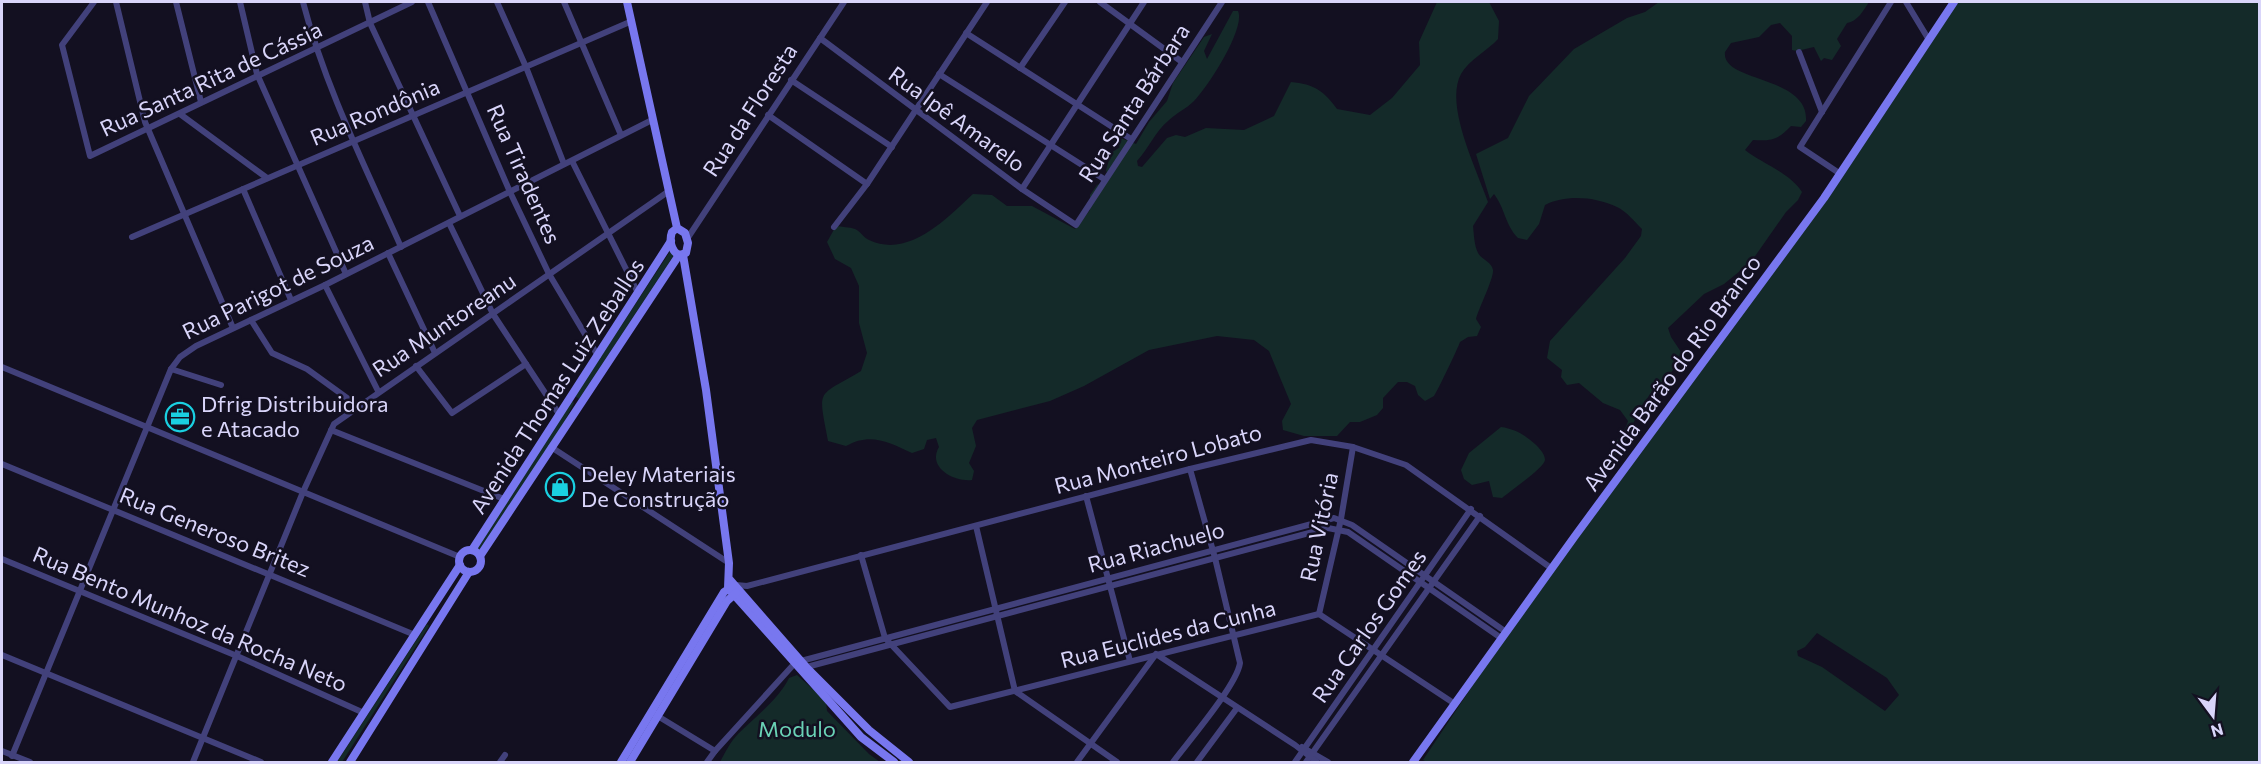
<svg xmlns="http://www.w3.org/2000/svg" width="2261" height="764" font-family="Commissioner,sans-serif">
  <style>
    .green { fill: #142a29; fill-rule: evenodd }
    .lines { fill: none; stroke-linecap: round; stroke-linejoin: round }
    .street { stroke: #42417b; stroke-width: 6 }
    .secondary { stroke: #7877ef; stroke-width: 8 }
    .labels { text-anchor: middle; stroke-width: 5; stroke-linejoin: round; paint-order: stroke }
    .street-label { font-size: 22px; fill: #d9d5fa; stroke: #131021 }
    .poi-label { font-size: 22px; fill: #d9d5fa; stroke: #131021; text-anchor: start }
    .park-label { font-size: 22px; fill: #6ad2b6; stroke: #131021 }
  </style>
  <rect width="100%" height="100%" fill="#131021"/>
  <g class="green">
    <path d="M1437 2H1489L1499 21 1498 39C1488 50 1468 61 1461 74 1444 105 1477 170 1488 202L1473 226C1474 234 1474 245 1478 253 1482 260 1492 262 1493 270 1494 278 1479 308 1476 319L1481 327 1477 336 1468 337 1460 342C1458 348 1437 392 1434 396 1431 398 1428 399 1425 401L1418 395 1415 386 1407 382H1398L1383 398V408L1377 415 1360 422H1350L1337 436H1304L1283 430 1282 421 1291 404 1269 351 1254 340 1217 336 1149 350 1084 386 1050 401 977 420 972 428 976 446 969 463 974 471 972 480C953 482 927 467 939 447L936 438 927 440 924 449 912 453C889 442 870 432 846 446L828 441C818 387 816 398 861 371L867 353 859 323V286L851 268 835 259 827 242 836 226C842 227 849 227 855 229 860 231 864 238 869 240 909 259 947 218 973 194L992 195 1007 206H1032L1075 229 1090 210V195L1097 185 1109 179 1106 170 1111 153 1120 147 1113 141 1118 137 1136 144 1149 122 1167 101 1173 83 1204 37 1212 34 1204 51 1207 59 1233 11H1238C1246 28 1208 87 1194 101 1186 109 1176 113 1168 121 1155 132 1149 148 1137 161L1138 166 1142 167 1167 138 1176 135 1185 137 1206 128 1244 130 1274 116 1291 82C1314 84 1324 91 1337 109L1370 115 1392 98 1420 65 1419 42Z"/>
    <path d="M1659 2H1869C1863 11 1858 21 1847 23L1837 39 1841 46 1832 60 1824 58 1821 61 1814 47 1797 51 1792 50V36L1780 23 1771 25 1759 37 1731 43 1725 52C1721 83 1809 75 1806 121L1801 127 1791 126C1778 140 1771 141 1753 140L1745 150C1763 164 1790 173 1802 192L1798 200 1786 212 1751 262 1724 284 1704 294 1668 328 1671 337 1681 352C1676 377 1651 388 1640 409 1632 424 1623 453 1609 462 1606 450 1625 434 1628 421L1620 410 1603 403 1579 383 1567 385 1561 377 1562 370 1547 358 1550 341 1625 258 1641 236 1642 229C1635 222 1626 211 1617 207 1596 197 1566 194 1545 205L1539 224 1527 240 1518 238C1505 225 1505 208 1494 194L1490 199 1476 154 1508 138 1529 96 1574 49 1627 18 1645 12Z"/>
    <path d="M1956 2H2259V762H1427L1423 760 1503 640 1826 197ZM1817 633 1887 678 1899 695 1885 711 1822 667 1798 656 1797 651 1805 647Z"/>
    <path d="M671 250 674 255 579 399 575 396Z"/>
    <path d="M572 401 574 403 563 424 481 550 477 548Z"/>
    <path d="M1501 427C1515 429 1525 435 1535 444 1539 448 1545 454 1545 460 1544 468 1510 491 1502 498L1493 497 1489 481 1472 485 1464 479 1461 470 1469 453Z"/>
    <path d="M427 624 429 626 342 762H337Z"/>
    <path d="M797 675 826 701 827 711 869 754 880 762H720C725 753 730 742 738 734 754 718 779 699 789 678Z"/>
  </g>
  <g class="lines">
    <g class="street">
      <path d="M94 2 62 45 90 156 412 2"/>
      <path d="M116 2 145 122 233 328"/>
      <path d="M176 2 201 102"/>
      <path d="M240 2 257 74 346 274"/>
      <path d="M303 2C325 87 365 166 401 247"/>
      <path d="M365 2 370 23 460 216"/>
      <path d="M428 2 510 192 549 274 598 356"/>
      <path d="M497 2 526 67 564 164"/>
      <path d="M564 2 621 135"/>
      <path d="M1100 2 1182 62"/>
      <path d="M1906 2 1929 40"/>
      <path d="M966 33 1131 139"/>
      <path d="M820 38 1022 189 1076 225 1222 2"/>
      <path d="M1799 52 1822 112"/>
      <path d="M1020 68 1065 2"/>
      <path d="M939 74 1104 179"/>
      <path d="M791 80 892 147"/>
      <path d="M180 114 267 178"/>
      <path d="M768 115 867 184"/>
      <path d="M572 161 638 293"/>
      <path d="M1839 173 1800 147 1891 2"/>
      <path d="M243 189 291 300"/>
      <path d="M1022 189 1144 2"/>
      <path d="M449 223 493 314 559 414"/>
      <path d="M834 227 867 184 987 2"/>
      <path d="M132 237 632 21"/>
      <path d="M687 239 844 2"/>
      <path d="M388 253 435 353"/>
      <path d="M325 285 378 391"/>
      <path d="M251 320 272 353 307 369 358 406"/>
      <path d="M416 366 452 413 526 364"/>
      <path d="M2 367 460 557"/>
      <path d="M171 369 221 385"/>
      <path d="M331 430 504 499"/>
      <path d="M551 447 729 563"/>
      <path d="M2 464 415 635"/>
      <path d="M1086 496 1130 661"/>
      <path d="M976 526 1015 691 1117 762"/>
      <path d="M861 555 885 638 950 707 1319 614 1455 704"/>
      <path d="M2 559 237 656 364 713"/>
      <path d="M736 585 747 586 1190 469 1311 440 1353 447 1406 465 1551 568"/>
      <path d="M1319 614 1341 519 1353 447"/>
      <path d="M2 655 261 762"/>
      <path d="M803 668 1328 528 1348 532 1501 638"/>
      <path d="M656 715 715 751"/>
      <path d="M1302 747 1328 762"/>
      <path d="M2 751 30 762"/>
      <path d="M12 756 171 369 180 357 196 346 325 285 652 120"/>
      <path d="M193 762 303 492 334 424 669 191"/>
      <path d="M500 762 505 755"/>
      <path d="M707 762 715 751 795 663 801 661 1334 518 1352 525 1506 632"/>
      <path d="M1077 762 1156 654 1295 745 1317 762"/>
      <path d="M1173 762C1188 742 1237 685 1240 663L1215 558 1190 469"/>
      <path d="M1197 762 1237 708"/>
      <path d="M1295 762 1471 509"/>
      <path d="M1306 762 1480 516"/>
    </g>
    <g class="secondary">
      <path d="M627 2 677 228 685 233 688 243 686 253 679 255C671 251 669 240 672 232L677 228"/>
      <path d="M683 255 706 390 729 563 728 588 861 737 894 762"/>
      <path d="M472 550 671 241"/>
      <circle cx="470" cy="561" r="11"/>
      <path d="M480 556 679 255"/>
      <path d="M730 580 806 667 869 730 909 762"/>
      <path d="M332 762 460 565"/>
      <path d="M350 762 469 572"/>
      <path d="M621 762 724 592 733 586"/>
      <path d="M630 762 727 601 736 593"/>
      <path d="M1413 762 1575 536 1824 198 1954 2"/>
    </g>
  </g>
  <defs>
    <g id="office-ring" transform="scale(1.5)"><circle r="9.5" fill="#131021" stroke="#1ad0e1" stroke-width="1.5"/><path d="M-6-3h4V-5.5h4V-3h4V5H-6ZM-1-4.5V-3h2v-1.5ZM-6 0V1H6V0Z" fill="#1ad0e1"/></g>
    <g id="shop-ring" transform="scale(1.5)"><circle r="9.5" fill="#131021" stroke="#1ad0e1" stroke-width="1.5"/><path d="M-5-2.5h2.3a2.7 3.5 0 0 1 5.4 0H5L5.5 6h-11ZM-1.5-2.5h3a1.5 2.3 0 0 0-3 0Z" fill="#1ad0e1"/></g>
  </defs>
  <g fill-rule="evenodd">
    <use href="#office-ring" x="180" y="417"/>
    <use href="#shop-ring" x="560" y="487"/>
  </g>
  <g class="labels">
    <g class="street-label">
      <text transform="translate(211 79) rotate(-25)" y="8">Rua Santa Rita de Cássia</text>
      <text transform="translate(1134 103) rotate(-57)" y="8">Rua Santa Bárbara</text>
      <text transform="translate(750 110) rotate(-57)" y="8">Rua da Floresta</text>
      <text transform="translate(375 112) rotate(-23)" y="8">Rua Rondônia</text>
      <text transform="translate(957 119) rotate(36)" y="8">Rua Ipê Amarelo</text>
      <text transform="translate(524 174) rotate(66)" y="8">Rua Tiradentes</text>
      <text transform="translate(278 287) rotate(-26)" y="8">Rua Parigot de Souza</text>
      <text transform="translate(444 325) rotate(-34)" y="8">Rua Muntoreanu</text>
      <text transform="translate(1672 373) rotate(-54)" y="8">Avenida Barão do Rio Branco</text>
      <text transform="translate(557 386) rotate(-57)" y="8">Avenida Thomas Luiz Zeballos</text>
      <text transform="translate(1158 459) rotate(-15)" y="8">Rua Monteiro Lobato</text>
      <text transform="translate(1319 527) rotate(-78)" y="8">Rua Vitória</text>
      <text transform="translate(215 532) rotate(22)" y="8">Rua Generoso Britez</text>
      <text transform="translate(1156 547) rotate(-15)" y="8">Rua Riachuelo</text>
      <text transform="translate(190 619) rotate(23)" y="8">Rua Bento Munhoz da Rocha Neto</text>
      <text transform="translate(1369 626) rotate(-55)" y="8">Rua Carlos Gomes</text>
      <text transform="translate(1168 634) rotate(-14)" y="8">Rua Euclides da Cunha</text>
    </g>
    <g class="poi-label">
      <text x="201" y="412">Dfrig Distribuidora<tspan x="201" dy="25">e Atacado</tspan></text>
      <text x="581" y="482">Deley Materiais<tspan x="581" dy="25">De Construção</tspan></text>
    </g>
    <g class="park-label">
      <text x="797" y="737">Modulo</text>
    </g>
  </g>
  <rect width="2261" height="764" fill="none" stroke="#d9d5fa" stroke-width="6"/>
  <g transform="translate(2213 716) rotate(164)" stroke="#131021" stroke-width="4.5" paint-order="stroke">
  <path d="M0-4.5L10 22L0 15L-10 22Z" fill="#d9d5fa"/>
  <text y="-9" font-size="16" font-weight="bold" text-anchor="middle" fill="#d9d5fa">N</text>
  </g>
</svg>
